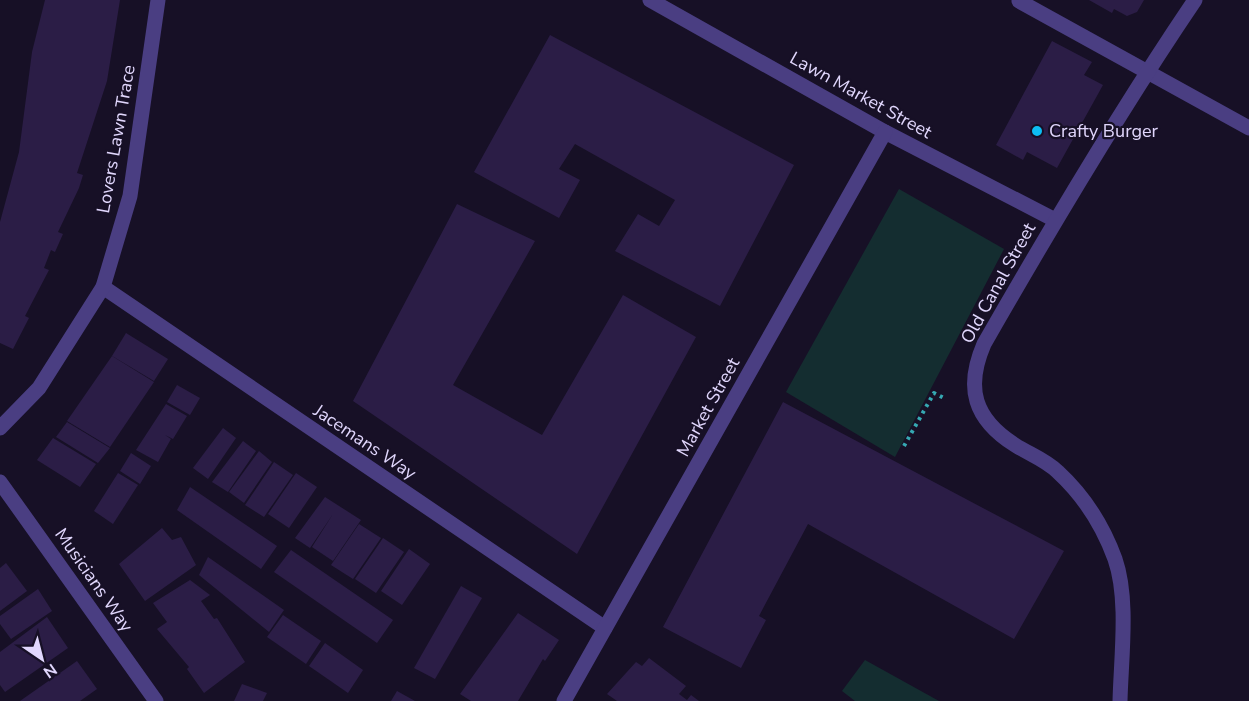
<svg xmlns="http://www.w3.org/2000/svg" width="1249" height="701" font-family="'Nunito Sans',sans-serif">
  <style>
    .green { fill: #142d30 }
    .building { fill: #2b1d46 }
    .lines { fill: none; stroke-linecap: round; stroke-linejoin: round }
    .path { stroke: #36a9b3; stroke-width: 4; stroke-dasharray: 3 4.5; stroke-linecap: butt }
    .minor { stroke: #4a3e82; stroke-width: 15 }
    .poi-dot { fill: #0dbdf3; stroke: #171026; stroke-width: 2 }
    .labels { text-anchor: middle; stroke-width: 4.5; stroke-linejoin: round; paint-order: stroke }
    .street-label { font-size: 18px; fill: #e1d7fd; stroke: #171026 }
    .poi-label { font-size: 18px; fill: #e1d7fd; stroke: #171026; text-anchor: start }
  </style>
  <rect width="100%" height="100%" fill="#171026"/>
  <g class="green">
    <path d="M899 189 1004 249 895 457 786 392Z"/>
    <path d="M865 660 939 701H855L842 691Z"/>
  </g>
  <g class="building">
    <path d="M45 0H120L107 81 77 173 83 175 79 188 58 232 63 234 55 252 51 250 44 268 49 270 25 316 29 318 13 349 0 343V222L19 152 32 52Z"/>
    <path d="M1089 0H1144L1137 12 1127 16 1114 9 1112 13Z"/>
    <path d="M550 35 794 165 720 306 615 251 638 214 659 226 675 200 575 144 559 169 580 180 559 218 474 172Z"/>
    <path d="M1052 41 1092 62 1084 75 1103 85 1057 168 1027 152 1023 160 996 145Z"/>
    <path d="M457 204 535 241 453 385 542 435 623 295 696 337 577 554 353 401Z"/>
    <path d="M126 333 168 359 154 381 112 356Z"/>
    <path d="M112 356 154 382 110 447 67 421Z"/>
    <path d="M177 385 200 398 190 415 167 402Z"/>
    <path d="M783 402 1064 551 1014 639 808 524 759 616 766 620 741 668 663 627Z"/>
    <path d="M166 404 187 416 173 439 165 435 171 439 158 462 136 450Z"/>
    <path d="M67 422 110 448 98 463 56 437Z"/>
    <path d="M223 428 236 438 208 479 193 468Z"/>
    <path d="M53 438 96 464 80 487 37 460Z"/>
    <path d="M243 441 256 451 228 492 212 482Z"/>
    <path d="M259 451 272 462 244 503 229 492Z"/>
    <path d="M131 453 151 466 140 484 120 471Z"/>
    <path d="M274 462 293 475 264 517 245 505Z"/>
    <path d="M118 473 138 485 113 524 94 511Z"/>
    <path d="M296 473 317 487 289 528 268 514Z"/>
    <path d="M190 487 277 546 261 569 177 510Z"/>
    <path d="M325 497 361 520 333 561 312 547 333 514 310 548 295 538Z"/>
    <path d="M359 524 381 538 353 579 331 565Z"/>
    <path d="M162 528 172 540 181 537 196 565 145 601 119 564Z"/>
    <path d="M383 538 404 552 376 593 355 579Z"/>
    <path d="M409 549 430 564 402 605 381 591Z"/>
    <path d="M291 550 393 620 377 643 274 572Z"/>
    <path d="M208 557 284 610 269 632 199 575Z"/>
    <path d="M6 563 27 591 0 611V568Z"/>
    <path d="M190 580 210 595 201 601 214 619 217 618 245 662 204 693 187 669 189 667 157 629 167 622 153 603Z"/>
    <path d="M461 586 482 598 435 679 414 668Z"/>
    <path d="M38 589 52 611 11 639 0 624V616Z"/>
    <path d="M518 613 559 640 545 661 543 659 518 701H471L460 694Z"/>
    <path d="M283 615 321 641 306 664 267 637Z"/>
    <path d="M47 617 68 648 5 692 0 685V652Z"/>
    <path d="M325 643 363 670 348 693 309 666Z"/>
    <path d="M649 658 686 686 679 694 687 700 691 695 699 701H617L607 694 636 662 642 666Z"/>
    <path d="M77 661 97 689 80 701H20Z"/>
    <path d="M242 684 267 693 263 701H234Z"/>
    <path d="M397 691 415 701H391Z"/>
  </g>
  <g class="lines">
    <path class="path" d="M904 446 934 393 944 398"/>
    <g class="minor">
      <path d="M650 0 885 132 1055 220"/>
      <path d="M1019 1 1249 128"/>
      <path d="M103 287 605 628"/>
      <path d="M0 428 39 388 103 287 130 196 158 0"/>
      <path d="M0 482 156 701"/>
      <path d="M564 701 885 132"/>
      <path d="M1120 701C1121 658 1129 599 1115 559 1103 526 1084 496 1058 472 1046 460 1029 454 1015 445 974 419 965 388 984 344 1051 227 1119 112 1195 0"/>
    </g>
  </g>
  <circle class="poi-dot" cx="1037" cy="131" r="6"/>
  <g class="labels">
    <g class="street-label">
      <text transform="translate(861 95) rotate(29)" y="6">Lawn Market Street</text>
      <text transform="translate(116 139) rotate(-80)" y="6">Lovers Lawn Trace</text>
      <text transform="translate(998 283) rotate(-61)" y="6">Old Canal Street</text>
      <text transform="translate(708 407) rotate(-61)" y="6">Market Street</text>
      <text transform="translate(365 442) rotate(34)" y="6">Jacemans Way</text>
      <text transform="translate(94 580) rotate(55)" y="6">Musicians Way</text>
    </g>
    <g class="poi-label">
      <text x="1049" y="137">Crafty Burger</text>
    </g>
  </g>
  <g transform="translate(42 659) rotate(145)" stroke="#171026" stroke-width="4.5" paint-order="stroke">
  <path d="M0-4.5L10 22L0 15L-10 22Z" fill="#e1d7fd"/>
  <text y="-9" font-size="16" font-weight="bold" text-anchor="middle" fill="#e1d7fd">N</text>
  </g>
</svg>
